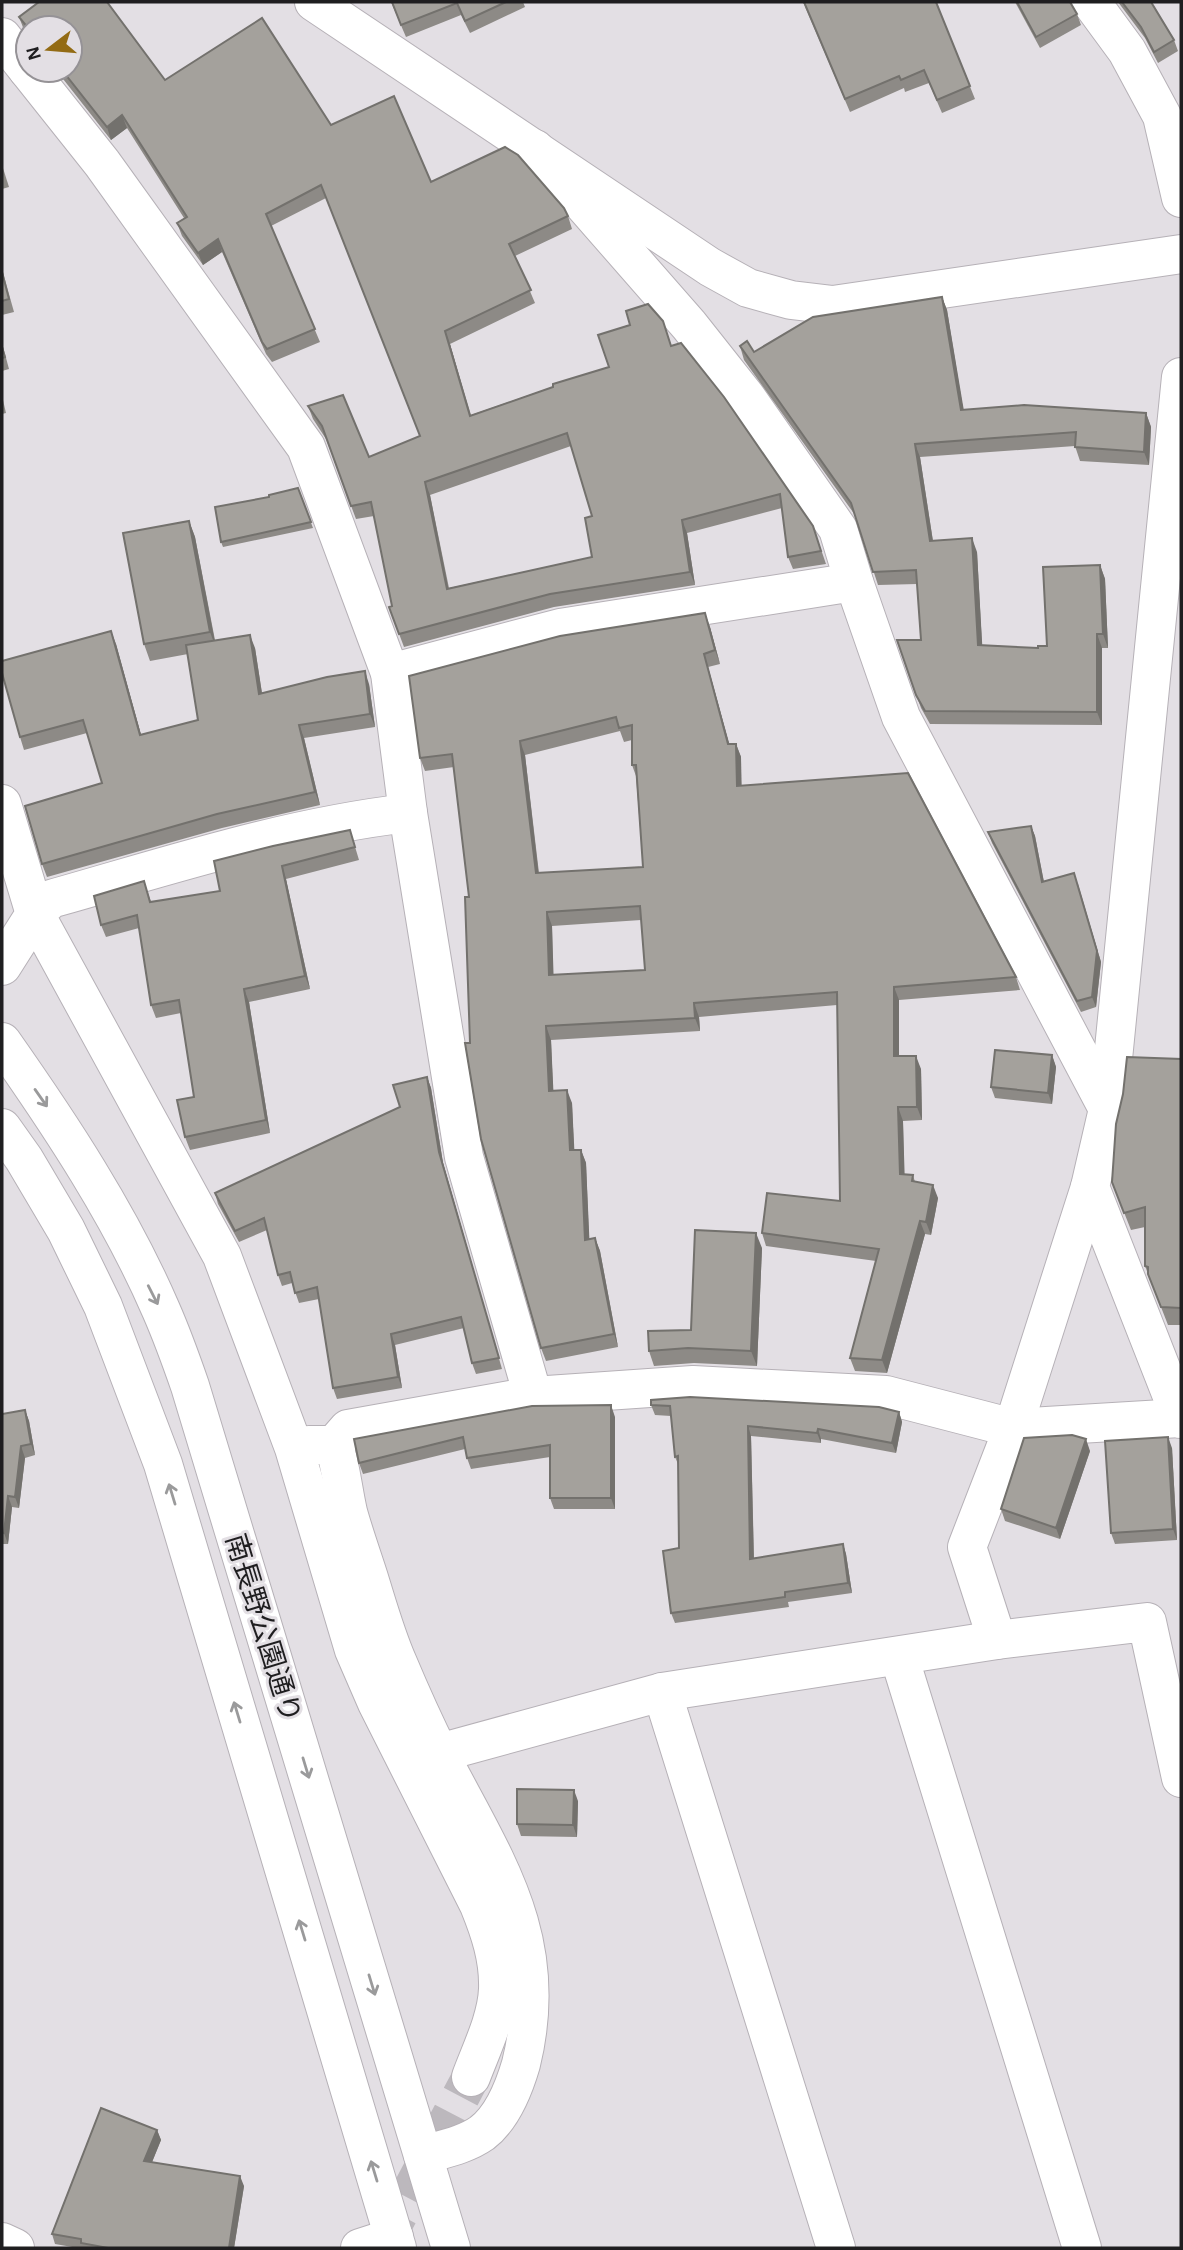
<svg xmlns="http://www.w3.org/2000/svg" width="1183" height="2250" font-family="'Alegreya Sans','Noto Sans JP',sans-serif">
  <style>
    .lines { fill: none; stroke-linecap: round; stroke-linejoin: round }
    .minor-tunnel { stroke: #bcb8bd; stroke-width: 38; stroke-dasharray: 38 19; stroke-linecap: butt }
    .minor-casing { stroke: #b6b1b7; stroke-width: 40 }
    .minor { stroke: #fff; stroke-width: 38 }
    .wall { fill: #8d8a86; fill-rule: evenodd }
    .shaded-wall { fill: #73716d }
    .building { fill: #a4a19c; stroke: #73716d; stroke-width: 2; fill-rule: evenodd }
    .oneway { stroke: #9a9a9b }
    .labels { text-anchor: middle; stroke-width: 6; stroke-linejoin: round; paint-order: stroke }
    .street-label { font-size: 28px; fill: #1f1e20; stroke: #e3dfe4 }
  </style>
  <rect width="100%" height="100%" fill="#e3dfe4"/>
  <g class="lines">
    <path class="minor-tunnel" d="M381 2248 471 2077"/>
    <g class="minor-casing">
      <g id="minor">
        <path d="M314 2 710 267 748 288 791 300 833 305 1181 254"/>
        <path d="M1091 2 1127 51 1162 116 1181 198"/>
        <path d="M2 37 28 70"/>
        <path d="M28 70 102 163 306 447 390 673 408 813 464 1157 533 1396"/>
        <path d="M535 149 689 325 746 397 838 529 854 582 901 717 1108 1109"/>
        <path d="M1181 377 1108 1109 1090 1187 1181 1419"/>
        <path d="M390 673 560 628 854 582"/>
        <path d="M2 804 35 914 2 966"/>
        <path d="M408 813C286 827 168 866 51 899L35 914 222 1256 294 1448 354 1650 377 1703 479 1905C490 1932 499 1959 498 1989 497 2018 481 2050 471 2077"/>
        <path d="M2 1042C61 1126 120 1215 161 1310 172 1335 181 1360 190 1386L451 2248"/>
        <path d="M2 1128 24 1159 66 1230 103 1306 163 1464 397 2248"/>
        <path d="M309 1445H334C341 1467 343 1490 348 1512 354 1534 362 1556 369 1578 378 1607 386 1636 398 1663 411 1694 425 1725 440 1755 495 1861 552 1939 521 2064 514 2088 503 2117 482 2133 465 2145 443 2149 423 2155"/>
        <path d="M334 1445 348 1429 533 1396 693 1385 886 1395 1013 1428 1180 1418"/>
        <path d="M997 1640 967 1547 1013 1428 1090 1187"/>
        <path d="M899 1656 1082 2248"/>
        <path d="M662 1692 836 2248"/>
        <path d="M439 1753 662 1692 997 1640 1147 1622 1181 1778"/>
        <path d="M2 2242 15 2248"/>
        <path d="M360 2248 394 2237"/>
      </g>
    </g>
    <use href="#minor" class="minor"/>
  </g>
  <g class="wall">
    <path d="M391 2H523L525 7 470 33 461 15 406 37Z"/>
    <path d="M803 2H936L975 99 942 113 929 83 905 92 904 88 850 112Z"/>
    <path d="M1015 2H1070L1077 14 1081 25 1040 48Z"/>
    <path d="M1118 2H1151L1174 40 1178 51 1158 63 1145 38Z"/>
    <path d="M19 17 165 80 331 125 431 182 568 216 572 229 515 256 535 303 450 344 471 415 671 346 813 526 826 564 793 569 788 557 782 508 687 533 695 585 554 607 404 647 389 607 392 606 374 516 356 519 326 439 313 419 308 406 369 457 420 436 326 198 271 226 320 342 272 362 266 354 222 252 203 265 182 236 177 223 184 218 127 128 111 140 56 70H70L28 28V35L24 30ZM571 446 592 516V557L449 588 430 495Z"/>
    <path d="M2 165 9 187 2 189Z"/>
    <path d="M2 269 14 312 2 315Z"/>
    <path d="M942 297 947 310 963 409 1146 413 1151 427 1149 465 1080 461 1075 446 920 457 933 541 977 552 982 645 1038 648 1047 646 1100 565 1105 579 1108 648H1102V725L930 724 921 708 897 640H921L917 584 878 585 855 515 744 360 740 346 754 352Z"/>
    <path d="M2 343 9 369 2 371Z"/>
    <path d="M2 396 6 413 2 414Z"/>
    <path d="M298 488 313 528 223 547 221 542 269 497Z"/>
    <path d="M189 521 195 537 215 640 255 648 262 693 369 684 375 727 304 738 320 805 222 828 47 877 42 864 102 783 87 733 24 750 20 737 116 644 141 735 198 720 188 654 150 661 144 644Z"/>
    <path d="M710 627 720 664 708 667 729 744H736L741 757V786L1016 977 1020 990 899 1000V1056L921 1069 922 1120 903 1121 904 1174 913 1175 915 1182 938 1198 931 1235 925 1234 887 1373 855 1371 850 1358 876 1261 766 1246 762 1233 840 1201 837 1005 699 1017 700 1031 551 1040 553 1091 572 1103 574 1150H581L586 1163 589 1239 595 1238 600 1251 618 1347 546 1361 541 1348 470 1043 469 897 454 767 425 771 420 758ZM620 731 624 742 632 740V765L636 776 643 867 539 873 525 755ZM641 920 645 970 553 975 552 926Z"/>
    <path d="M1031 826 1035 836 1044 882 1078 884 1101 962 1096 1007 1081 1012 992 843 988 832Z"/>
    <path d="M350 830 359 860 286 879 310 989 249 1002 270 1133 190 1150 185 1137 194 1097 181 1013 156 1018 151 1005 139 928 106 937 101 925 144 881 151 902 220 891Z"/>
    <path d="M1052 1055 1056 1067 1052 1104 995 1098 991 1087Z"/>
    <path d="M1181 1059V1325H1168L1145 1266V1227L1131 1230 1112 1182Z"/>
    <path d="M427 1077 431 1088 443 1163 502 1369 476 1374 472 1363 464 1328 395 1345 402 1388 337 1399 333 1388 319 1299 299 1303 292 1283 282 1286 278 1275 267 1230 239 1242 218 1204 215 1193 400 1107Z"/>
    <path d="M762 1248 757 1366 694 1363 654 1366 649 1351 691 1330Z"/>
    <path d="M651 1405 899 1412 902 1422 896 1453 821 1439V1443L751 1436 754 1558 843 1544 846 1554 852 1593 788 1602 789 1607 675 1623 671 1613 679 1548 678 1464 675 1457 671 1416 655 1415Z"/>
    <path d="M25 1410 29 1421 35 1455 25 1458 19 1508 12 1507 8 1544H2V1414Z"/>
    <path d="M615 1417V1509H554L550 1498V1457L471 1469 467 1458 465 1449 363 1474 359 1463 354 1439Z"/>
    <path d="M1172 1448 1177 1540 1115 1544 1111 1533Z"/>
    <path d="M1090 1451 1060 1539 1005 1521 1001 1509Z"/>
    <path d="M578 1801 577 1837 521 1836 517 1824Z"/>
    <path d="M157 2130 161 2140 152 2162 244 2186 234 2248H78L55 2244 52 2234Z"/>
  </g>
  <g class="shaded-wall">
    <path d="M122 115 127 128 111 140 107 127Z"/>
    <path d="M218 239 222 252 203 265 198 253Z"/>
    <path d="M942 297 947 310 966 423 961 410Z"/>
    <path d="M445 331 450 344 474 428 470 416Z"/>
    <path d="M1146 413 1151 427 1149 465 1144 452Z"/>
    <path d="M915 444 920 457 935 555 930 541Z"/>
    <path d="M425 482 430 495 451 602 447 589Z"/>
    <path d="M682 520 687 533 695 585 690 572Z"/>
    <path d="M189 521 195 537 216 648 210 632Z"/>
    <path d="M972 538 977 552 983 659 978 645Z"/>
    <path d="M1100 565 1105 579 1108 648 1103 634Z"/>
    <path d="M705 613 710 627 720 664 715 650Z"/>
    <path d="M111 631 116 644 145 749 140 735Z"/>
    <path d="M1097 634 1102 648V725L1097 712Z"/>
    <path d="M250 635 255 648 264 707 259 694Z"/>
    <path d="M704 654 708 667 733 757 728 744Z"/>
    <path d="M365 671 369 684 375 727 370 714Z"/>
    <path d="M299 725 304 738 320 805 315 792Z"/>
    <path d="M520 741 525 755 540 886 536 873Z"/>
    <path d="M736 744 741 757 742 800 737 786Z"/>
    <path d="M1031 826 1035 836 1046 893 1042 882Z"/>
    <path d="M282 866 286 879 310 989 305 976Z"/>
    <path d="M1074 873 1101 962 1096 1007 1092 997Z"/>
    <path d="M547 912 552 926 554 989 549 975Z"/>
    <path d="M894 987 899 1000V1070L894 1056Z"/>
    <path d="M244 989 249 1002 270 1133 266 1120Z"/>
    <path d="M694 1003 699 1017 700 1031 695 1018Z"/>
    <path d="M546 1026 551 1040 554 1104 549 1091Z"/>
    <path d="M1052 1055 1056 1067 1052 1104 1048 1093Z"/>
    <path d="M916 1056 921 1069 922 1120 917 1107Z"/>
    <path d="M427 1077 431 1088 443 1163 502 1369 439 1152Z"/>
    <path d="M567 1090 572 1103 575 1163 570 1150Z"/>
    <path d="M898 1107 903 1121 905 1187 900 1174Z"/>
    <path d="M581 1150 586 1163 590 1253 585 1240Z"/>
    <path d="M933 1185 938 1198 931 1235 926 1222Z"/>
    <path d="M920 1221 925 1234 887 1373 882 1360Z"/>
    <path d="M756 1233 762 1248 757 1366 751 1351Z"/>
    <path d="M595 1238 600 1251 618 1347 614 1334Z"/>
    <path d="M391 1334 395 1345 402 1388 398 1377Z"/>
    <path d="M611 1405 615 1417V1509L611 1498Z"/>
    <path d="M25 1410 29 1421 35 1455 31 1444Z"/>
    <path d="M899 1412 902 1422 896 1453 892 1443Z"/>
    <path d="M748 1426 751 1436 754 1569 750 1559Z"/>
    <path d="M818 1429 821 1439V1443L817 1433Z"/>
    <path d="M1168 1437 1172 1448 1177 1540 1173 1529Z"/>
    <path d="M1086 1439 1090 1451 1060 1539 1056 1528Z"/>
    <path d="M21 1446 25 1458 19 1508 15 1497Z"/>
    <path d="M8 1496 12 1507 8 1544 4 1533Z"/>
    <path d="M843 1544 846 1554 852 1593 848 1583Z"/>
    <path d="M574 1790 578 1801 577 1837 573 1825Z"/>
    <path d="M157 2130 161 2140 148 2172 144 2161Z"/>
    <path d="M240 2176 244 2186 234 2248H229Z"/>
  </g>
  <g class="building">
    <path d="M39 2H107L165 80 262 18 331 125 394 96 431 182 505 147 518 155 564 208 568 216 509 244 531 290 445 331 470 416 553 387V384L609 367 598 335 630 325 626 311 648 304 663 321 671 346 681 343 724 397 813 526 821 551 788 557 780 494 682 520 690 572 550 594 399 634 389 607 392 606 371 502 351 506 322 426 308 406 343 395 369 457 420 436 321 185 266 214 315 329 267 349 262 342 218 239 198 253 177 223 187 217 122 115 107 127 62 70H70V28H28L19 17ZM567 433 592 516 585 518 592 557 447 589 425 482Z"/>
    <path d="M392 2H506L465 21 457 3 401 25Z"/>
    <path d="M804 2H936L970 86 937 100 924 70 901 80 899 76 845 99Z"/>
    <path d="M1017 2H1070L1077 14 1036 37Z"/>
    <path d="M1122 2H1151L1174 40 1154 52 1141 27Z"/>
    <path d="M2 272 9 299 2 301Z"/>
    <path d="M942 297 961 410 1024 405 1146 413 1144 452 1075 447 1076 432 915 444 930 541 972 538 978 645 1038 648V646H1047L1043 567 1100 565 1103 634H1097V712L925 711 916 695 897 640H921L916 570 873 572 851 503 740 346 747 341 754 352 813 317Z"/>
    <path d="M2 347 5 357 2 358Z"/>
    <path d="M298 488 311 522 221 542 215 507 269 497V495Z"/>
    <path d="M189 521 210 632 144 644 123 533Z"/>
    <path d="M705 613 715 650 704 654 728 744H736L737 786 908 773 1016 977 894 987V1056H916L917 1107H898L900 1174 913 1175 912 1181 933 1185 926 1222 920 1221 882 1360 850 1358 879 1249 762 1233 767 1193 840 1201 837 992 694 1003 695 1018 546 1026 549 1091 567 1090 570 1150H581L585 1240 595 1238 614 1334 541 1348 481 1139 465 1043H470L465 897H469L452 754 420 758 409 676 560 636ZM616 717 619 728 632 725V765H636L643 867 536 873 520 741ZM640 906 645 970 549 975 547 912Z"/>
    <path d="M111 631 140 735 198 720 186 645 250 635 259 694 327 677 365 671 370 714 299 725 315 792 217 814 42 864 25 806 102 783 83 720 20 737 2 673V661Z"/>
    <path d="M1031 826 1042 882 1074 873 1097 951 1092 997 1077 1001 988 832Z"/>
    <path d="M350 830 355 847 282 866 305 976 244 989 266 1120 185 1137 177 1100 194 1097 179 1000 151 1005 137 915 101 925 94 896 144 881 150 902 220 891 214 861 273 846Z"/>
    <path d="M995 1050 1052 1055 1048 1093 991 1087Z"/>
    <path d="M1127 1057 1181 1059V1308L1161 1307 1148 1274V1267L1145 1266V1207L1124 1213 1112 1182 1116 1124 1123 1094Z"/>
    <path d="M427 1077 439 1152 499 1358 472 1363 461 1317 391 1334 398 1377 333 1388 317 1287 295 1293 290 1272 278 1275 264 1218 235 1231 215 1193 400 1107 393 1085Z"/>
    <path d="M695 1230 756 1233 751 1351 688 1348 649 1351 648 1331 691 1330Z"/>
    <path d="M690 1397 879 1407 899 1412 892 1443 818 1429 817 1433 748 1426 750 1559 843 1544 848 1583 785 1592V1597L671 1613 663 1551 679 1548 678 1456 675 1457 670 1406 651 1405V1400Z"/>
    <path d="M611 1405V1498H550V1445L467 1458 463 1437 359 1463 354 1439 532 1406Z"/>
    <path d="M25 1410 31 1444 21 1446 15 1497 8 1496 4 1533H2V1414Z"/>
    <path d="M1072 1435 1086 1439 1056 1528 1001 1509 1024 1438Z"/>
    <path d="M1168 1437 1173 1529 1111 1533 1105 1441Z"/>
    <path d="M517 1789 574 1790 573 1825 517 1824Z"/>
    <path d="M101 2108 157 2130 144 2161 240 2176 229 2248H108L81 2243V2239L52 2234Z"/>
  </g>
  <defs><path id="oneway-shaft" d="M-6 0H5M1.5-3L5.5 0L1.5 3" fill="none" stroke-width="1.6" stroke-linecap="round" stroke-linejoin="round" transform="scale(1.75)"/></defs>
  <g class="oneway">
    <use href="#oneway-shaft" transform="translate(41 1098) rotate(55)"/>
    <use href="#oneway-shaft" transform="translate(153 1295) rotate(63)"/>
    <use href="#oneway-shaft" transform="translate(172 1494) rotate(-107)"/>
    <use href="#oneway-shaft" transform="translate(237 1712) rotate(-107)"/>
    <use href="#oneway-shaft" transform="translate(306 1768) rotate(73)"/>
    <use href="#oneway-shaft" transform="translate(302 1930) rotate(-107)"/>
    <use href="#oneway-shaft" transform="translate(372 1985) rotate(73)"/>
    <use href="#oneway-shaft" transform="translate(374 2171) rotate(-107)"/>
  </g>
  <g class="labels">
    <g class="street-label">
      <text transform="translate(264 1628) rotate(73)" y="10">南長野公園通り</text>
    </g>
  </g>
  <rect width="1183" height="2250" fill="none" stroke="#1f1e20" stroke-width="7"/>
  <g transform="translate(49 49) rotate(254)"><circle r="33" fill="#e3dfe4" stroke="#959296" stroke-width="2"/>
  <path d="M0-5L12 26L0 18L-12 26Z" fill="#936b14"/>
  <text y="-10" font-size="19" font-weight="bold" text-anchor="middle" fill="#1f1e20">N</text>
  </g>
</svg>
